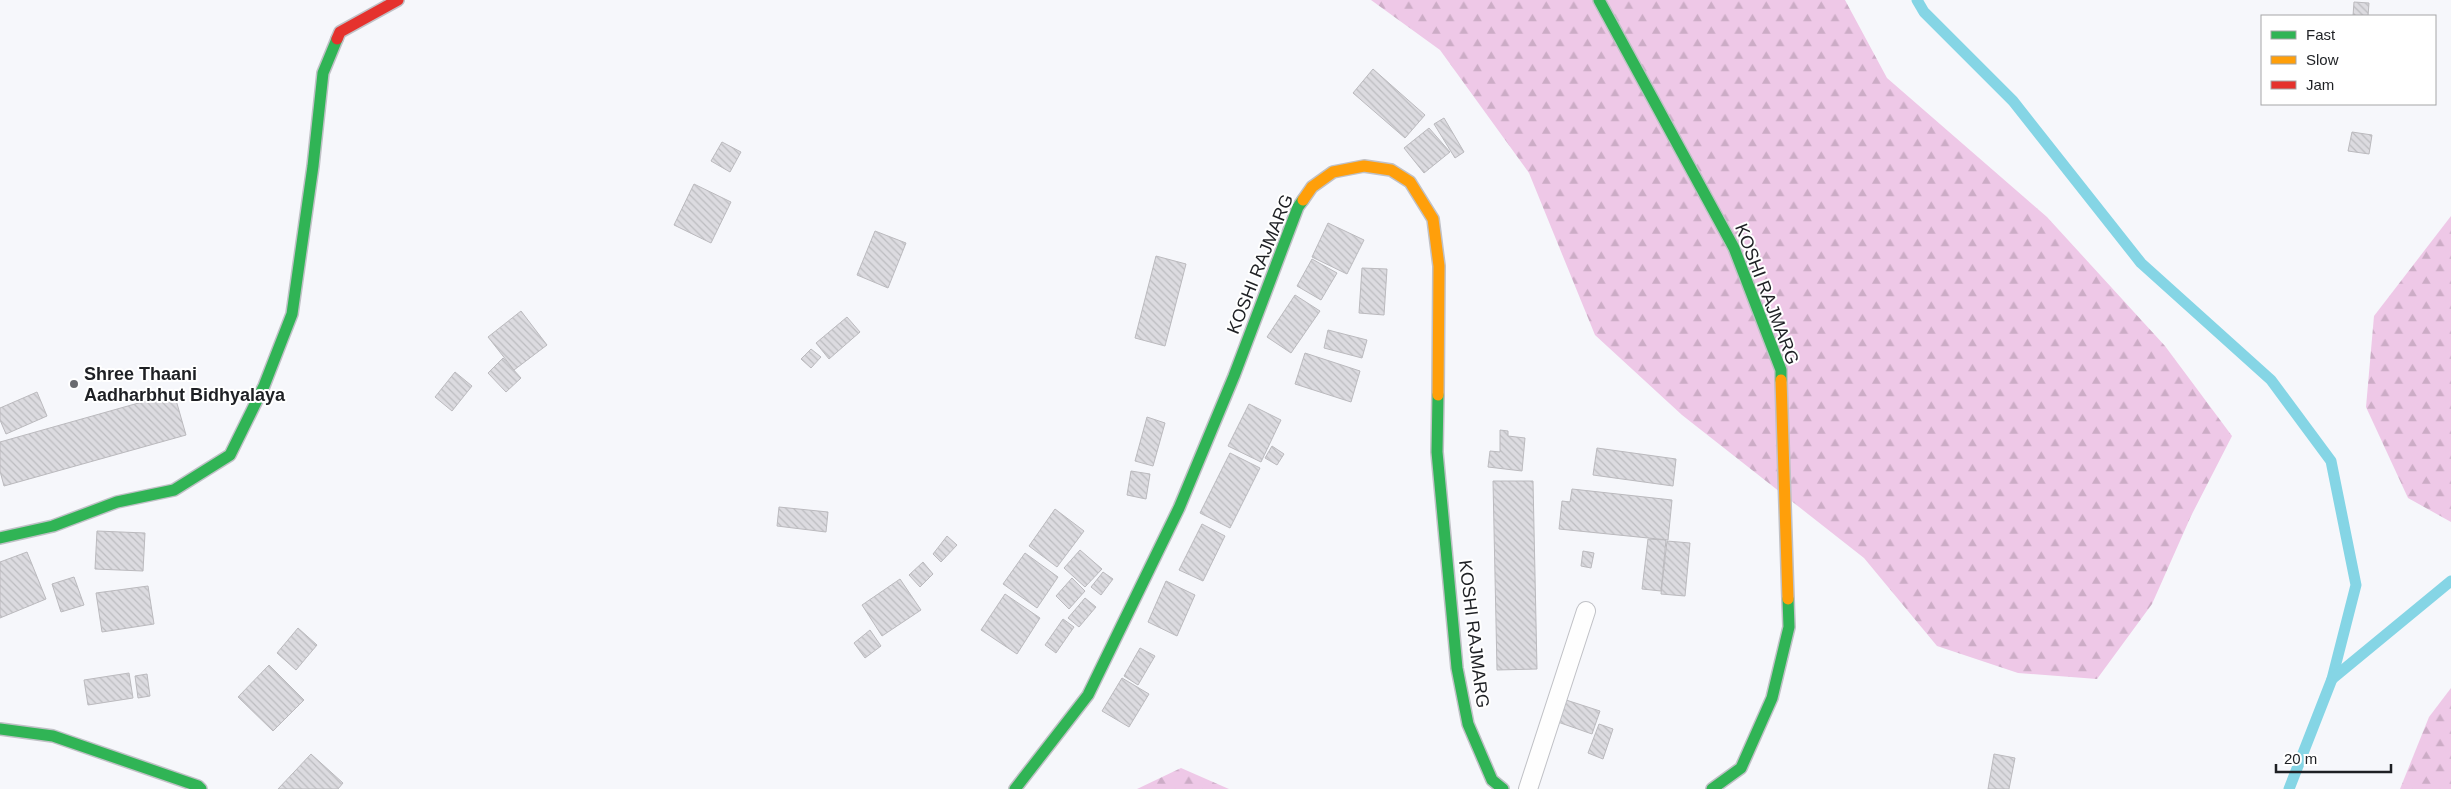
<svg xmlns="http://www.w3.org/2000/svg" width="2451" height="789" font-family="Arial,sans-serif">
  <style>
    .forest { fill: url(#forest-firs) }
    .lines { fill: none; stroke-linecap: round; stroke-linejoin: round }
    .stream { stroke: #85d5e5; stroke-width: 11 }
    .building { fill: url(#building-back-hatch); stroke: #bbbabe }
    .lane-casing { stroke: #c0c1c6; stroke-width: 20 }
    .fast-casing { stroke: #c0c1c6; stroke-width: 14 }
    .slow-casing { stroke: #c0c1c6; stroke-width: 14 }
    .jam-casing { stroke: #c0c1c6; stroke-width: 14 }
    .lane { stroke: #fefefe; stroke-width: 18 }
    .fast { stroke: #30b455; stroke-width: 11 }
    .slow { stroke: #ff9f0a; stroke-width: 11 }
    .jam { stroke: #e5322d; stroke-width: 11 }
    .poi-dot { fill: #6a6b6f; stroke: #fff; stroke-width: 2 }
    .labels { text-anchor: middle; stroke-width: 4; stroke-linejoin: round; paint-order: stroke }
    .street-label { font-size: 18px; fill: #1e2024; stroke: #fff }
    .poi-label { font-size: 18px; font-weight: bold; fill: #1e2024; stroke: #fff; text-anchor: start }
  </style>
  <defs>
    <pattern id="forest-firs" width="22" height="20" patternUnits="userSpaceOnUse" patternTransform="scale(1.25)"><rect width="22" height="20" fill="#eec8e7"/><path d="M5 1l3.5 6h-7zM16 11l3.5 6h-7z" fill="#ccacc6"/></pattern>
    <pattern id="building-back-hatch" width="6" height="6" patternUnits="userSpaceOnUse" patternTransform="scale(1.25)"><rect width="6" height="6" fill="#dcdbe0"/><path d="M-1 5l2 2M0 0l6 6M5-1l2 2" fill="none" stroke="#bcbcc0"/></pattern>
  </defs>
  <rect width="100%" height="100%" fill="#f6f7fb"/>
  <g class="forest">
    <path d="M1371 0H1845L1887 78 2047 217 2165 346 2232 436 2191 516 2152 604 2097 679 2018 673 1937 646 1864 558 1682 415 1595 335 1529 173 1440 50Z"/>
    <path d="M2451 216V522L2408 498 2366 407 2374 316Z"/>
    <path d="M2451 688V789H2400L2429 717Z"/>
    <path d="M1181 768 1229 789H1137Z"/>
  </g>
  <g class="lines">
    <g class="stream">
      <path d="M1917 0 1924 12 2013 101 2141 263 2271 380 2331 461 2356 585 2332 679 2289 789"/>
      <path d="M2332 679 2451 581"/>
    </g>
  </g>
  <g class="building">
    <path d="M2354 2 2369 3 2368 16H2353Z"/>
    <path d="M1373 69 1425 115 1405 138 1353 93Z"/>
    <path d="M1444 118 1464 152 1455 158 1434 124Z"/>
    <path d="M1429 128 1450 152 1424 173 1404 148Z"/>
    <path d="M2352 132 2372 135 2369 154 2348 151Z"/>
    <path d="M722 142 741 152 730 172 711 161Z"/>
    <path d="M694 184 731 202 711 243 674 225Z"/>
    <path d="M1328 223 1364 240 1347 274 1312 257Z"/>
    <path d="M875 231 906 243 888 288 857 275Z"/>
    <path d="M1156 256 1186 264 1165 346 1135 338Z"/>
    <path d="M1312 259 1337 273 1321 300 1297 286Z"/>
    <path d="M1362 268 1387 269 1384 315 1359 313Z"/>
    <path d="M1295 295 1320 311 1291 353 1267 337Z"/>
    <path d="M521 311 547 345 514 370 488 337Z"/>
    <path d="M847 317 860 332 829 359 816 343Z"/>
    <path d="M1328 330 1367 340 1362 358 1324 348Z"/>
    <path d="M811 349 821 357 811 368 801 359Z"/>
    <path d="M1305 353 1360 371 1351 402 1295 384Z"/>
    <path d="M503 358 521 378 506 392 488 373Z"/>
    <path d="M455 372 472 386 452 411 435 397Z"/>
    <path d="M37 392 47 416 6 434 0 420V408Z"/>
    <path d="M174 393 186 435 4 486 0 471V442Z"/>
    <path d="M1249 404 1281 420 1261 462 1228 446Z"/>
    <path d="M1147 417 1165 423 1153 466 1135 461Z"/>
    <path d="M1500 430 1508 431V436L1525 438 1522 471 1488 467 1490 451 1500 452Z"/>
    <path d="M1272 446 1284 454 1277 465 1265 458Z"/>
    <path d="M1597 448 1676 459 1673 486 1593 475Z"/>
    <path d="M1230 453 1260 468 1230 528 1200 513Z"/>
    <path d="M1131 471 1150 474 1146 499 1127 495Z"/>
    <path d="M1493 481H1533L1537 669 1497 670Z"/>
    <path d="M1572 489 1672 500 1668 540 1559 529 1562 501 1570 502Z"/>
    <path d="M779 507 828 512 826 532 777 526Z"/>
    <path d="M1055 509 1084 531 1057 567 1029 546Z"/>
    <path d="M1202 524 1225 536 1203 581 1179 570Z"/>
    <path d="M97 531 145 533 143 571 95 569Z"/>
    <path d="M947 536 957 545 941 562 933 554Z"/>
    <path d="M1648 539 1666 540 1661 591 1642 589Z"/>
    <path d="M1667 541 1690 543 1685 596 1661 594Z"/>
    <path d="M1080 550 1102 569 1085 587 1064 568Z"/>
    <path d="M1583 551 1594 553 1591 568 1581 566Z"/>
    <path d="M27 552 46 599 0 618V562Z"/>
    <path d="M1025 553 1058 577 1037 608 1003 584Z"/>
    <path d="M923 562 933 574 920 587 909 575Z"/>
    <path d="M1103 572 1113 579 1101 595 1091 587Z"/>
    <path d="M74 577 84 605 61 612 52 584Z"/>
    <path d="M1072 578 1085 591 1069 609 1056 596Z"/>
    <path d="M900 579 921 610 882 636 862 605Z"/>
    <path d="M1166 581 1195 595 1177 636 1148 622Z"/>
    <path d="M148 586 154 624 102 632 96 593Z"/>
    <path d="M1005 594 1040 618 1017 654 981 630Z"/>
    <path d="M1085 598 1096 607 1079 627 1068 618Z"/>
    <path d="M1063 619 1074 627 1056 653 1045 645Z"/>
    <path d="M298 628 317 645 296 670 277 653Z"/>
    <path d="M870 630 881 646 865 658 854 643Z"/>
    <path d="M1140 648 1155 656 1138 685 1124 676Z"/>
    <path d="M269 665 304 700 273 731 238 697Z"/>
    <path d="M129 673 133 698 88 705 84 680Z"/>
    <path d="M147 674 150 696 138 698 135 676Z"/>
    <path d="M1122 678 1149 694 1129 727 1102 711Z"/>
    <path d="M1563 699 1600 711 1592 734 1555 721Z"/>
    <path d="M1599 724 1613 729 1603 759 1588 753Z"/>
    <path d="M311 754 343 783 338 789H278Z"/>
    <path d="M1994 754 2015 758 2009 789H1988Z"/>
  </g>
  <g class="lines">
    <g class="lane-casing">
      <path id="lane" d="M1528 789 1586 611"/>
    </g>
    <g class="fast-casing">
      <g id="fast">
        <path d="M1599 0 1734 248 1781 370V380"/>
        <path d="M1438 395 1437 452 1457 668 1468 724 1492 780 1503 789"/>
        <path d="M0 538 53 526 117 502 174 490 230 455 264 386 292 314 313 166 323 73 337 39"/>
        <path d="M0 729 53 736 198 786 201 789"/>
        <path d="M1015 789 1088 695 1179 508 1234 376 1298 207 1303 200"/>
        <path d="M1712 789 1741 768 1772 698 1789 627 1788 599"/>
      </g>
    </g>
    <g class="slow-casing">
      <g id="slow">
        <path d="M1303 200 1312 187 1333 172 1364 166 1391 170 1410 182 1433 219 1439 266 1438 395"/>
        <path d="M1781 380 1788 599"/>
      </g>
    </g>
    <g class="jam-casing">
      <path id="jam" d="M337 39 340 32 398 0"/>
    </g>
    <use href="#lane" class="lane"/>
    <use href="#fast" class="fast"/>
    <use href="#slow" class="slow"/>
    <use href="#jam" class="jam"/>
  </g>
  <circle class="poi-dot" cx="74" cy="384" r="5"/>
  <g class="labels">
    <g class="street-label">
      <text transform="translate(1260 264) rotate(-68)" y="6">KOSHI RAJMARG</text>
      <text transform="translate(1767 294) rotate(69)" y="6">KOSHI RAJMARG</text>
      <text transform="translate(1474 634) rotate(83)" y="6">KOSHI RAJMARG</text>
    </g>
    <g class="poi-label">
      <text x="84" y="380">Shree Thaani<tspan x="84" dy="21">Aadharbhut Bidhyalaya</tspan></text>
    </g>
  </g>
  <rect x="2261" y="15" width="175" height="90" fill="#ffffff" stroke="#a5a6a7"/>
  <rect x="2271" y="31" width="25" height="8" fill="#30b455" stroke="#a5a6a7"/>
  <text x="2306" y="40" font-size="15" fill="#1e2024">Fast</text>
  <rect x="2271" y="56" width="25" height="8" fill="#ff9f0a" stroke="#a5a6a7"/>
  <text x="2306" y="65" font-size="15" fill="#1e2024">Slow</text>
  <rect x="2271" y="81" width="25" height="8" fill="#e5322d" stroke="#a5a6a7"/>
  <text x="2306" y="90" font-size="15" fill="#1e2024">Jam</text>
  <path d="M2276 764v8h115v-8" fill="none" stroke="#1e2024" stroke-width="2.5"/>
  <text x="2284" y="764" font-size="15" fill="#1e2024" stroke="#ffffff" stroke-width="4" paint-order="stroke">20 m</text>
</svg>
